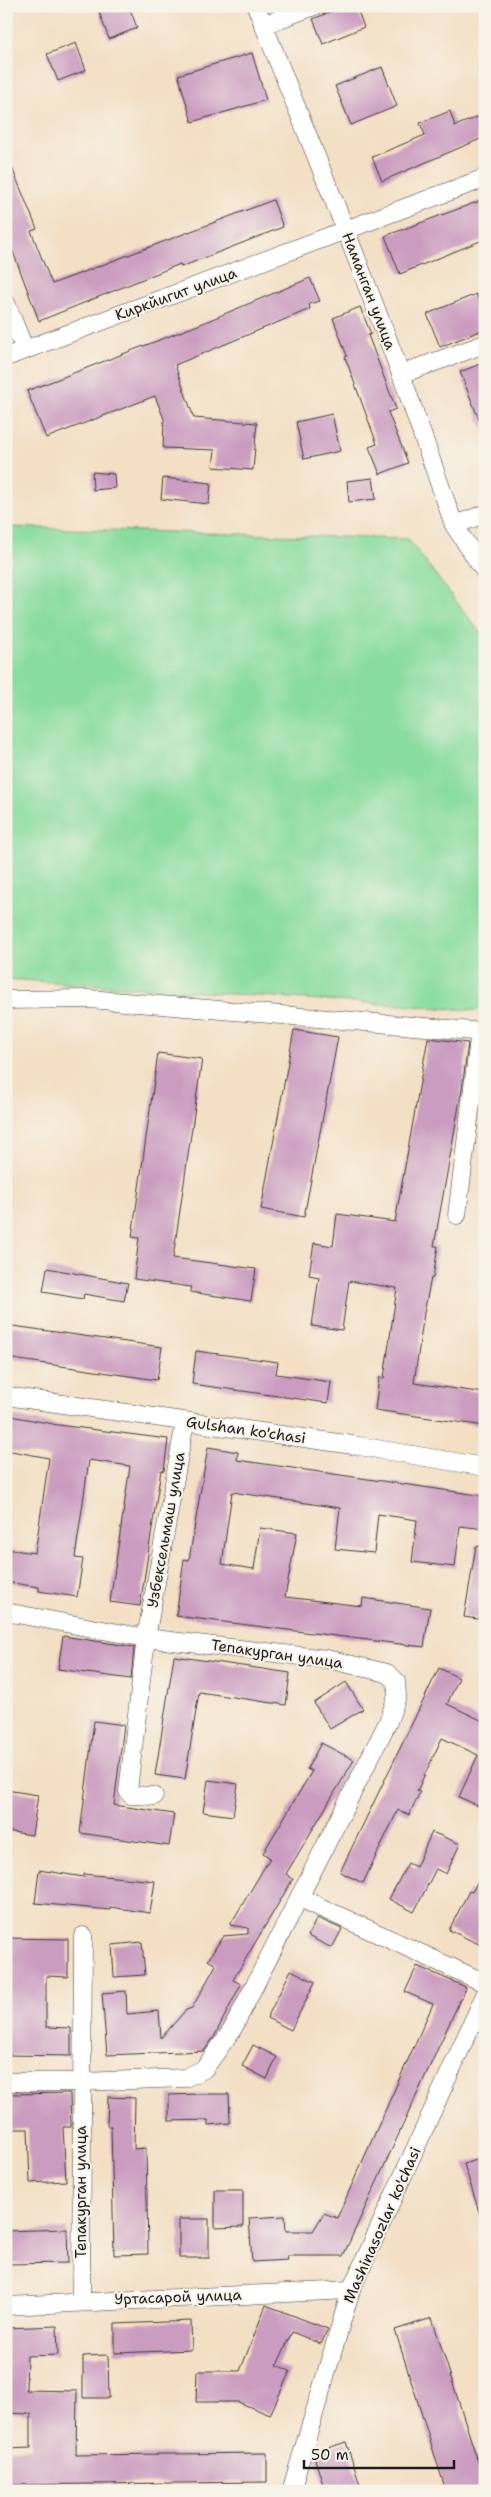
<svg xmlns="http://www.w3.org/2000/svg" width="491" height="2497" font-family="'Shantell Sans',sans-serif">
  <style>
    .green { fill: #87dc9e; stroke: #527c5d }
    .building { fill: #ca9cc0 }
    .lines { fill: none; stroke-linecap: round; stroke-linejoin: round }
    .minor-casing { stroke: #3c3935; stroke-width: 19 }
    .minor { stroke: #fff; stroke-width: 18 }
    .labels { text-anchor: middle; stroke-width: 4; stroke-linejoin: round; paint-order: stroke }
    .street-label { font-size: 15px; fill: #1c1c1c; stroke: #f7f3e8 }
  </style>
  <rect width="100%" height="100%" fill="#f7f3e8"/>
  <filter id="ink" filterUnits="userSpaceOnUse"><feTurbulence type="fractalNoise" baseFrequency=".02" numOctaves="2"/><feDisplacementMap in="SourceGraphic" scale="10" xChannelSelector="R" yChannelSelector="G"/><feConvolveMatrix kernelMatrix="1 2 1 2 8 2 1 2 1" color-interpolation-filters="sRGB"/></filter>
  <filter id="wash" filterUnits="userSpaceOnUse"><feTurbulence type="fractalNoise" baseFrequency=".0096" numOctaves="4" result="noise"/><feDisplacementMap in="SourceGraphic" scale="20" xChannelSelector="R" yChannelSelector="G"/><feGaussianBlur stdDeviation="1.12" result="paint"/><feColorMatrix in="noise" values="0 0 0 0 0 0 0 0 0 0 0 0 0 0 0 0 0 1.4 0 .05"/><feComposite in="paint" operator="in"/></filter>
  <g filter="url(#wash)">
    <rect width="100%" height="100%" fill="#f3dfc4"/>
    <path class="green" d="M6 527 408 539 485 639V1011L6 979Z"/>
    <g id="blocks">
      <g class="building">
        <path d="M112 6H129L137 28 109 39 99 12Z"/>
        <path d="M344 6H356L364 27 323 44 313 19Z"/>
        <path d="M76 43 86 70 58 81 47 54Z"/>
        <path d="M252 53 266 100 192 122 178 75Z"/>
        <path d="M382 67 397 106 351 125 335 86Z"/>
        <path d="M450 111 455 126 485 114V137L382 181 372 157 425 135 420 123Z"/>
        <path d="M6 153 37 229 31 231 52 284 273 200 283 227 181 267 180 264 39 321 6 233Z"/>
        <path d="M485 199V239L400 274 385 236Z"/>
        <path d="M310 278 320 301 309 304 310 309 175 365 194 418 257 423 253 470 213 467 215 450 163 448 164 419 155 396 46 438 27 391 198 325Z"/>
        <path d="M476 294 485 316V329L440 347 427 314Z"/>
        <path d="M360 307 371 334 368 335 396 409 388 412 408 463 380 474 369 447 377 444 345 357 347 356 333 318Z"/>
        <path d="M485 362V432H484L460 372Z"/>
        <path d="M332 414 340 451 304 459 296 422Z"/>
        <path d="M92 472 114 474 115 488 93 490Z"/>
        <path d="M163 478 211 483 209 504 161 499Z"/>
        <path d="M373 478 376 499 349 502 347 481Z"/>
        <path d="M294 1030 338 1037 304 1217 261 1209Z"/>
        <path d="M428 1038 468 1043 462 1089 434 1246H438L433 1278H431L424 1313 414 1383 485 1393V1426L375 1410 379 1378H384L397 1288 349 1281 342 1330 312 1326 319 1277 309 1275 314 1243 333 1246 337 1214 395 1222Z"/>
        <path d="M158 1053 202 1059 173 1258 256 1269 251 1301 190 1292 191 1287 134 1279 139 1238 132 1237Z"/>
        <path d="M47 1268 128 1283 124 1301 84 1294 83 1299 43 1292Z"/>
        <path d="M6 1325 162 1347 157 1380 6 1358Z"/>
        <path d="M196 1351 278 1362 276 1374 331 1382 328 1403 192 1384Z"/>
        <path d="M6 1415 58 1425 168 1439 164 1471 161 1470 140 1606 110 1602 130 1466 89 1460 75 1558 83 1559 77 1597 39 1591V1587L6 1582V1549L35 1553 49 1458 6 1450Z"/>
        <path d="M208 1447 238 1452 237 1460 485 1496V1529L460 1526 455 1567 412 1562 417 1520 378 1514 374 1553 335 1549 340 1508 232 1492 222 1564 254 1569 260 1528 297 1533 285 1597 362 1606 363 1598 430 1608 424 1647 176 1616 184 1559 189 1560Z"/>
        <path d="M476 1546 485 1547V1620L464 1617Z"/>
        <path d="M63 1636 134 1647 131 1679 58 1669Z"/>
        <path d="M174 1656 290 1673 286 1705 199 1692 185 1779 155 1775Z"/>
        <path d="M439 1668 459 1678 447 1704 485 1722V1809L459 1797 478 1755 442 1738 417 1791 420 1792 409 1815 398 1810 363 1883 340 1872Z"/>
        <path d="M346 1682 363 1709 330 1729 314 1703Z"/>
        <path d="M94 1721 124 1725 114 1805 174 1814 169 1846 80 1833Z"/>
        <path d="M321 1743 354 1760 286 1874 293 1879 233 1980 241 1984 214 2037 204 2051 107 2055 102 1993 126 1991 127 2014 159 2011 161 2038 186 2010 192 2008 216 1965 208 1960 223 1936 248 1934V1928L230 1925 270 1858 263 1853 312 1771 307 1769Z"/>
        <path d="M208 1780 238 1784 233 1816 203 1812Z"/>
        <path d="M6 1790 38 1795 32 1835 6 1831Z"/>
        <path d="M432 1832 460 1844 446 1874 436 1869 414 1912 389 1899 408 1863 416 1867Z"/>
        <path d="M485 1868V1947L449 1930 469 1891 472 1892Z"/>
        <path d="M39 1870 84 1877V1874L155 1881 150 1913 110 1907V1910L35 1903Z"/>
        <path d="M317 1918 342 1929 332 1948 308 1936Z"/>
        <path d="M6 1938 68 1939V1977L46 1976V2027L71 2028V2056L6 2055Z"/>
        <path d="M142 1942 145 1975 114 1977 112 1945Z"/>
        <path d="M417 1966 466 1987 343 2256H287L288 2260 252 2262 249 2218 285 2216 286 2231H313L324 2213 337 2218 433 2004 405 1992Z"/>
        <path d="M291 1970 315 1982 291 2030 267 2018Z"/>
        <path d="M253 2045 277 2057 267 2079 242 2066Z"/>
        <path d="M70 2093 71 2127H63L66 2181 30 2183 28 2129H11L10 2094Z"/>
        <path d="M199 2094H229L230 2123 208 2125V2120L169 2121V2095Z"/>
        <path d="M108 2097 135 2098 134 2149 146 2148 148 2254 114 2255 111 2126H107Z"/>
        <path d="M485 2157V2217L481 2218 464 2164Z"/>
        <path d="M215 2190H243V2227L215 2228Z"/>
        <rect x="179" y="2219" width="30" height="39"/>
        <path d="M67 2229 68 2263 6 2264V2231Z"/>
        <path d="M266 2305 328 2329 321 2344 292 2332 277 2365 290 2371 270 2415 238 2402H196L197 2371H240Z"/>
        <path d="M432 2318 485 2484V2491H446L395 2330Z"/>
        <path d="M191 2321 192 2350 115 2353V2324Z"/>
        <path d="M57 2326 58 2355 27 2356 26 2390 77 2391 76 2455 267 2453V2482L6 2485V2449L31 2448V2414L6 2413V2328Z"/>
        <path d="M108 2355 109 2398H83V2356Z"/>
        <path d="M346 2442 362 2491H325L313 2453Z"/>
      </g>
    </g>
  </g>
  <g filter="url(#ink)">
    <use href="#blocks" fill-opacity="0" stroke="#3c3935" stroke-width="1"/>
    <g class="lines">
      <g class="minor-casing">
        <g id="minor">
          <path d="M256 6 346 231 401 374 454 525 485 572"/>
          <path d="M263 25 314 6"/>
          <path d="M6 303 25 350"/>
          <path d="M6 357 485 178"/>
          <path d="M401 374 485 344"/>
          <path d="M454 525 485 514"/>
          <path d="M6 1000 89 999 485 1032"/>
          <path d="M457 1215 480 1031"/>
          <path d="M6 1396 353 1445 485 1467"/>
          <path d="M6 1612 146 1638 327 1659 387 1673 396 1681 397 1696 388 1722 232 2030 204 2069 185 2078 81 2082H6"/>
          <path d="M154 1796 131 1795 128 1791 146 1638 185 1422"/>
          <path d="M300 1898 485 1983"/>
          <path d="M81 2301 83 1936"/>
          <path d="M6 2306 351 2290"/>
          <path d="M291 2491 351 2290 485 1995"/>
        </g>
      </g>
      <use href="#minor" class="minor"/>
    </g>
  </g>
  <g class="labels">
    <g class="street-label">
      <text transform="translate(369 291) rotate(69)" y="5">Наманган улица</text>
      <text transform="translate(176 294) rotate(-20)" y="5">Киркйигит улица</text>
      <text transform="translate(246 1430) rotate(8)" y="5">Gulshan ko'chasi</text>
      <text transform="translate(166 1530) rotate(-80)" y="5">Узбексельмаш улица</text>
      <text transform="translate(277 1654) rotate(8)" y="5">Тепакурган улица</text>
      <text transform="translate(81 2192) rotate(-90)" y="5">Тепакурган улица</text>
      <text transform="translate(382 2225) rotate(-66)" y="5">Mashinasozlar ko'chasi</text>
      <text transform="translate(178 2297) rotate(-2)" y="5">Уртасарой улица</text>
    </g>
  </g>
  <rect width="491" height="2497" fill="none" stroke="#f7f3e8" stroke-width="25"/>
  <path d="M304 2460v8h150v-8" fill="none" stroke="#1c1c1c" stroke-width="2.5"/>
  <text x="311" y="2460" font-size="15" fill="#1c1c1c" stroke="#f7f3e8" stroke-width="4" paint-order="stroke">50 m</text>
</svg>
